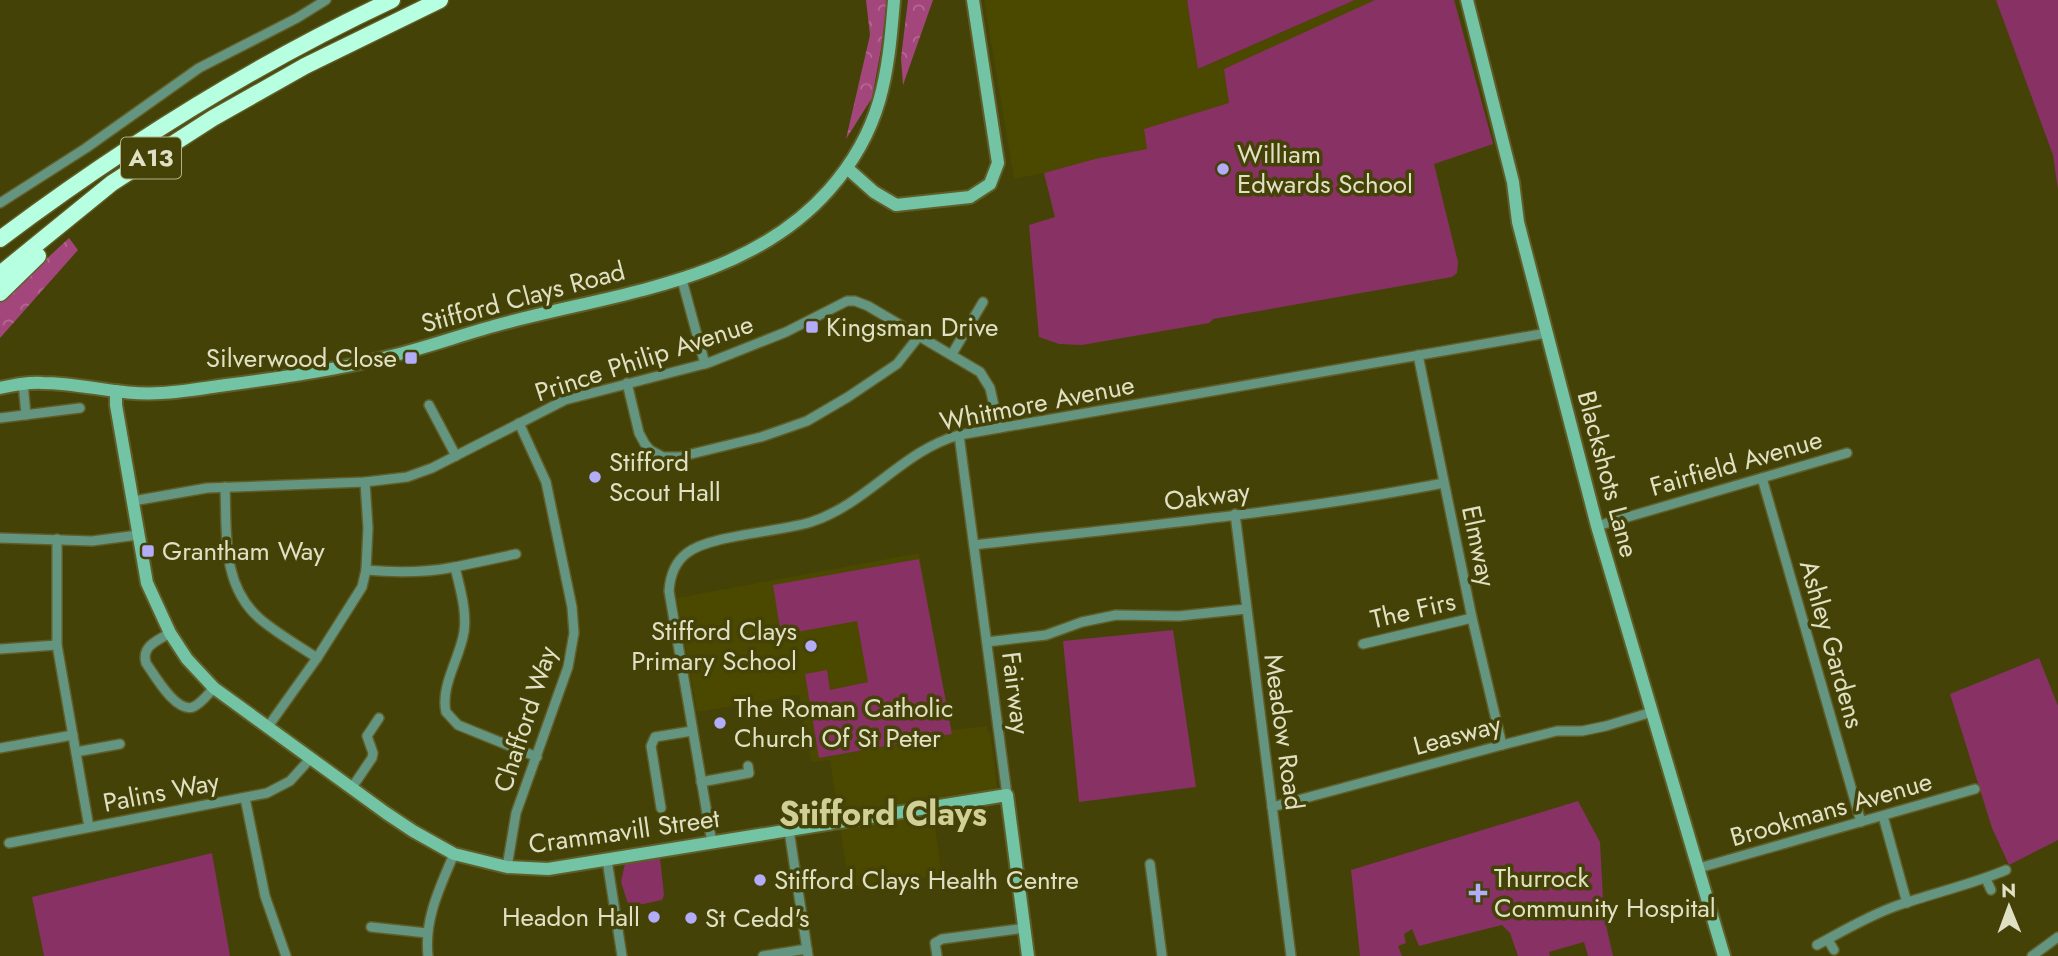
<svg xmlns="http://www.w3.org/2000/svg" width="2058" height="956" font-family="Jost,sans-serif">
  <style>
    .built { fill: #4b4800 }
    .green { fill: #873164 }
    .forest { fill: url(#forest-crowns) }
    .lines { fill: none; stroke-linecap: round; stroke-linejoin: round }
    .street-casing { stroke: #605e28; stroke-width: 12 }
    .secondary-casing { stroke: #605e28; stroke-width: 16 }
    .highway-casing { stroke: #605e28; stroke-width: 19 }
    .street { stroke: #639581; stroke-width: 9 }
    .secondary { stroke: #72c4a5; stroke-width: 12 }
    .highway { stroke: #b6ffe1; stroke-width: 16 }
    .poi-dot { fill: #b3adf9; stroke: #444206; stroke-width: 2.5 }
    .labels { text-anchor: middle; stroke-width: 7; stroke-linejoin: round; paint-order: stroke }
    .shield { fill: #444206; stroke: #b1b18b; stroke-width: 2 }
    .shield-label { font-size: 24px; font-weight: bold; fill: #e0e0c4 }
    .poi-label { font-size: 26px; fill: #e0e0c4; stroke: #444206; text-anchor: start }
    .street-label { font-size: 26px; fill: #e0e0c4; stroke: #444206 }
    .district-label { font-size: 33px; font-weight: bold; fill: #d0cf96; stroke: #444206 }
  </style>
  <defs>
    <pattern id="forest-crowns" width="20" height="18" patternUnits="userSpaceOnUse" patternTransform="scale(1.75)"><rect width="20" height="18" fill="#a3467b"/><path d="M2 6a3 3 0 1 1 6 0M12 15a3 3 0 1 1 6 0" fill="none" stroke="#b46992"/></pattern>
  </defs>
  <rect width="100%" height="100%" fill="#444206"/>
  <g class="built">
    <path d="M984 0H1187L1199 69 1355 0H1455L1493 144 1434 164 1458 262 1457 273 1452 277 1213 319 1209 323 1082 345 1059 344 1039 337 1029 225 1055 217 1044 173 1014 179Z"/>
    <path d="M919 553 951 730 987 726V732H990L999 802 933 812 942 875 849 887 830 760 811 762 799 695 697 712 677 598Z"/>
  </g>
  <g class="green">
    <path d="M1187 0H1355L1198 69Z"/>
    <path d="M1375 0H1454L1493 144 1434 164 1458 262 1457 273 1452 277 1213 319 1209 323 1082 345 1059 344 1039 337 1029 225 1055 217 1044 173 1095 159 1147 149 1144 129 1229 103 1224 69Z"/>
    <path d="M1996 0H2058V190L2053 155Z"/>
    <path d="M919 559 952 734 819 758 805 674 827 670 830 690 868 682 857 621 781 635 773 585Z"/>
    <path d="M1173 630 1196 787 1079 802 1063 641Z"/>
    <path d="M2039 658 2058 706V840L2009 865 1992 828 1950 694Z"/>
    <path d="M1578 801 1600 842 1604 916 1613 956H1588L1584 942 1549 952 1550 956H1518L1510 933 1502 925 1419 946 1412 929 1404 934 1406 943 1398 946 1402 956H1360L1351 870Z"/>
    <path d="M212 853 230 956H44L32 897Z"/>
    <path d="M660 858 664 895 662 900 629 907 621 882 625 863Z"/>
  </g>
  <g class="forest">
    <path d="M866 0H887L881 49 872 98 846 139 870 35Z"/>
    <path d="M908 0H933L903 85 901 58Z"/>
    <path d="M69 238 78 250 0 338V302Z"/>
  </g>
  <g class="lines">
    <g class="street-casing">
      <g id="street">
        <path d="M0 203 86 148 199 68 297 18 326 0"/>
        <path d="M682 280 705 364"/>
        <path d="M952 354 983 302"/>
        <path d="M1418 355 1472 618 1502 745"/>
        <path d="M23 383 26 415"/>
        <path d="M627 383 639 433 645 444 650 450 663 457H679L761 437 807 421 848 397 897 364 919 336"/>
        <path d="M429 405 456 456"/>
        <path d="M0 418 80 408"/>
        <path d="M959 435 1007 795"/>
        <path d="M1762 478 1861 822"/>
        <path d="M225 487C227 533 221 584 259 618 276 633 298 645 317 658"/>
        <path d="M133 501 207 488 365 482 407 477 432 468 565 400 708 363 786 332 847 301H855L868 306 980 372 990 388 999 428"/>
        <path d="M1235 514 1291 956"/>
        <path d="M1597 526 1847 453"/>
        <path d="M0 538 92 541 138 535"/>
        <path d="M57 539V645L89 827"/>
        <path d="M974 545C1130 527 1289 513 1444 483"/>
        <path d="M455 567 516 554"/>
        <path d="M366 570C397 573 424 573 455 567 460 589 467 610 464 632 460 658 440 686 446 712L458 725 537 757"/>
        <path d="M170 633C157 641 141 646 146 663 155 676 176 713 193 707 201 704 208 694 214 688"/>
        <path d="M987 642 1046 635 1082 622 1116 615 1179 616 1246 609"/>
        <path d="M1363 644 1472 618"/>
        <path d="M0 649 57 645"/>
        <path d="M267 728 317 658 362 587 366 570 368 528 365 482"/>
        <path d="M0 748 73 735"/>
        <path d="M76 752 120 744"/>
        <path d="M701 782 749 773 748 766"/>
        <path d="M351 789 372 758 373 753 367 736 379 718"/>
        <path d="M245 798 265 896 286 956"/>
        <path d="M1272 807 1502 745 1557 731H1582L1606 726 1652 712"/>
        <path d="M661 808 651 746 655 737 692 731"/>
        <path d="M1883 816 1907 903"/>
        <path d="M789 830 808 956"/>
        <path d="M9 843 267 793 290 781 310 759"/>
        <path d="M712 843 669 591C670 577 675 562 687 553 709 535 780 532 811 522 867 504 902 451 959 435L1547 333"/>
        <path d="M607 860 622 956"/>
        <path d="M1150 864 1162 956"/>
        <path d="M507 867 516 813 568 667 574 633 572 607 546 482 519 423"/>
        <path d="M1699 868 1975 789"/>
        <path d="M1986 879 1991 890"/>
        <path d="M371 927 427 933"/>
        <path d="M1828 940 1834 950"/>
        <path d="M1817 945C1843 931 1868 916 1896 906 1933 893 1970 885 2006 870"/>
        <path d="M428 956C424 919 440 887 454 854"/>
        <path d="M763 956 807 949"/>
        <path d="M937 956 935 943 942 939 1025 928"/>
        <path d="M2032 956 2058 937"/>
      </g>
    </g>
    <g class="secondary-casing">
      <g id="secondary">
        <path d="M1467 0 1513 182 1518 222 1597 526 1724 956"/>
        <path d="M847 168 874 192 896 205 970 197 990 184 998 163 973 0"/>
        <path d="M0 388C14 385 28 382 43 383 82 383 121 396 161 393 183 392 204 388 226 385 281 378 337 370 391 356 429 347 466 333 505 323 616 293 748 282 829 190 882 130 888 76 894 0"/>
        <path d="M116 391V405L147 583 170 633 187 659 214 688 386 813 413 831 454 854 507 867 548 869 1007 795 1028 956"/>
      </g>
    </g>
    <g class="highway-casing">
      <g id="highway">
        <path d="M0 239C123 147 253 65 392 0"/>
        <path d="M0 274 112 183 213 118 305 66 440 0"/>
        <path d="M0 293 38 256"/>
      </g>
    </g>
    <use href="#street" class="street"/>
    <use href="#secondary" class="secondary"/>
    <use href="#highway" class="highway"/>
  </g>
  <g class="poi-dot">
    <circle cx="1223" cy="169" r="7"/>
    <rect x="805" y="320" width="14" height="14" rx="3.5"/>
    <rect x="404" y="351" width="14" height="14" rx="3.5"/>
    <circle cx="595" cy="477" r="7"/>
    <rect x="141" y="544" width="14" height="14" rx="3.5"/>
    <circle cx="811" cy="646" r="7"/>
    <circle cx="720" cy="723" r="7"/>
    <circle cx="760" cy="880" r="7"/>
    <path d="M1474.5 882.5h7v7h7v7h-7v7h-7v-7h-7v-7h7z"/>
    <circle cx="654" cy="917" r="7"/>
    <circle cx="691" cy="918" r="7"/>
  </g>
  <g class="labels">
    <rect class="shield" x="121" y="137.5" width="60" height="41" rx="5"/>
    <g class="shield-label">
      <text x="151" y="166">A13</text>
    </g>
    <g class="poi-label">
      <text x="1237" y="163">William<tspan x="1237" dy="30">Edwards School</tspan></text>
      <text x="826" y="336">Kingsman Drive</text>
      <text x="397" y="367" text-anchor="end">Silverwood Close</text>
      <text x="609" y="471">Stifford<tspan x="609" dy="30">Scout Hall</tspan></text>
      <text x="162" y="560">Grantham Way</text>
      <text x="797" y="640" text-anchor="end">Stifford Clays<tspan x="797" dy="30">Primary School</tspan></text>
      <text x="734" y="717">The Roman Catholic<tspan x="734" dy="30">Church Of St Peter</tspan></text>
      <text x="1494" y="887">Thurrock<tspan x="1494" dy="30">Community Hospital</tspan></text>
      <text x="774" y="889">Stifford Clays Health Centre</text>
      <text x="640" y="926" text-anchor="end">Headon Hall</text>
      <text x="705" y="927">St Cedd's</text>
    </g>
    <g class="street-label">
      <text transform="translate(523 297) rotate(-15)" y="9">Stifford Clays Road</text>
      <text transform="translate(644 358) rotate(-18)" y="9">Prince Philip Avenue</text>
      <text transform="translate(1037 403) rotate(-11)" y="9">Whitmore Avenue</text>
      <text transform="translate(1736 463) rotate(-16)" y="9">Fairfield Avenue</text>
      <text transform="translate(1608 474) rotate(75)" y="9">Blackshots Lane</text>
      <text transform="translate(1207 496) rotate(-7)" y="9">Oakway</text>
      <text transform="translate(1479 546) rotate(78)" y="9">Elmway</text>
      <text transform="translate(1413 610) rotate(-13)" y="9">The Firs</text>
      <text transform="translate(1832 644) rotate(74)" y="9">Ashley Gardens</text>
      <text transform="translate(1016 693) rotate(83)" y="9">Fairway</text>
      <text transform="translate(525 719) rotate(-72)" y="9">Chafford Way</text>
      <text transform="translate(1284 732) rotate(82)" y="9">Meadow Road</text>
      <text transform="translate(1457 735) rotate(-15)" y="9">Leasway</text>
      <text transform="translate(161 792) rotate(-11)" y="9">Palins Way</text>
      <text transform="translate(1831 809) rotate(-16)" y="9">Brookmans Avenue</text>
      <text transform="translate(624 831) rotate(-8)" y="9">Crammavill Street</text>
    </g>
    <g class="district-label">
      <text x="883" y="825">Stifford Clays</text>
    </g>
  </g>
  <g transform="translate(2009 907) rotate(359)" stroke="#444206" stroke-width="5" paint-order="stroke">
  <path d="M0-5L12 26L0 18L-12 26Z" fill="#e0e0c4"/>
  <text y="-10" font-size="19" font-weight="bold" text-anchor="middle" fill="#e0e0c4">N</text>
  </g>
</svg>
